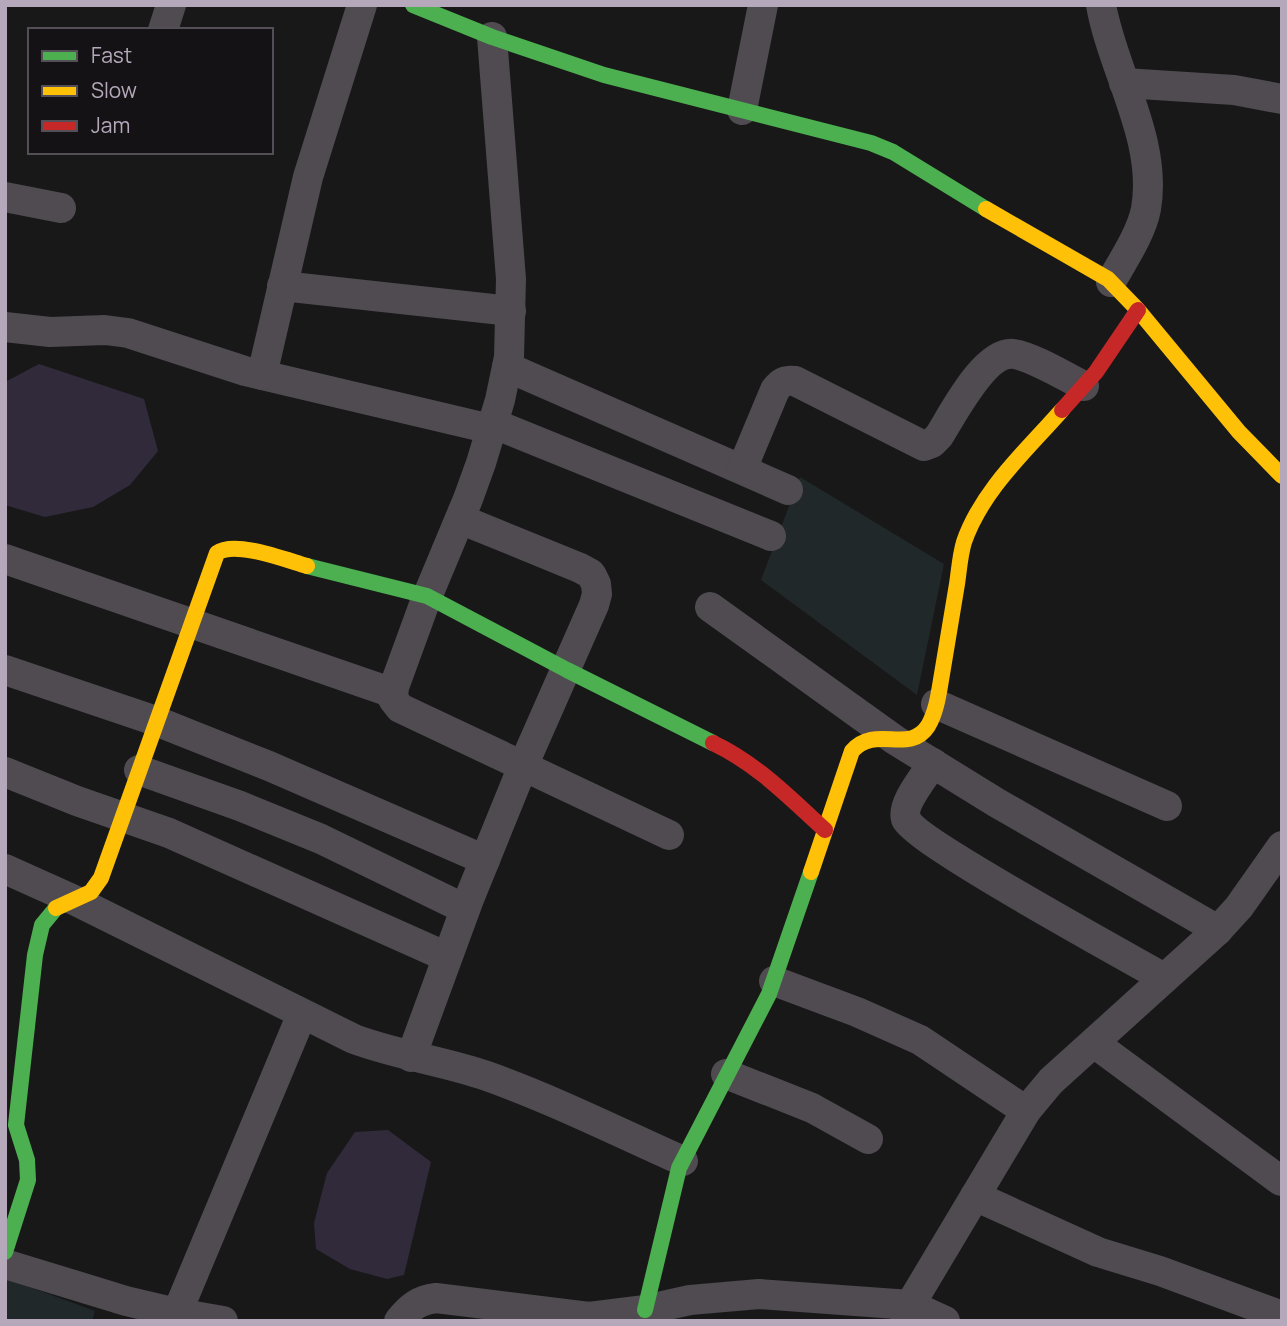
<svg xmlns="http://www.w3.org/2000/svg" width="1287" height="1326" font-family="Manrope,sans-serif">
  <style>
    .green { fill: #21282a }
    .water { fill: #312a3b }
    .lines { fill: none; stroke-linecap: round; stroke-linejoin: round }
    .street { stroke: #4f4b51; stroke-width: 30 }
    .fast { stroke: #4caf50; stroke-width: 16 }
    .slow { stroke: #ffc107; stroke-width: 16 }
    .jam { stroke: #c62828; stroke-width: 16 }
  </style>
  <rect width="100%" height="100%" fill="#181818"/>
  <g class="green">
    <path d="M800 477 944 564 917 695 761 580Z"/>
    <path d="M5 1278 95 1311 92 1321H5Z"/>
  </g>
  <g class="water">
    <path d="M39 364 144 399 158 451 130 485 93 507 45 517 5 505V382Z"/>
    <path d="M388 1130 431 1162 404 1275 387 1279 350 1269 316 1249 314 1223 327 1173 355 1132Z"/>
  </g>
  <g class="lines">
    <g class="street">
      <path d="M1101 5C1113 72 1158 140 1146 209 1141 234 1123 260 1111 282"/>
      <path d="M163 30 171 5"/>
      <path d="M492 37 511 279 509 357 500 400 481 463 468 499 425 602 394 687 393 699 400 708 669 835"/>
      <path d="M1124 83 1234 90 1282 99"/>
      <path d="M742 110 763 5"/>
      <path d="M5 197 61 208"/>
      <path d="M282 286 511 311"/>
      <path d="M5 327 50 332 105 330 128 333 245 371 491 429"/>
      <path d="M507 367 788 490"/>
      <path d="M262 375 308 177 362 5"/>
      <path d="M492 423 771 536"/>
      <path d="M742 469 775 390C781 382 785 380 795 381L924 446 932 443 939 436C953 414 985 350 1014 354 1033 357 1066 377 1084 386"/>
      <path d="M5 559 393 693"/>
      <path d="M710 607 895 740 997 803 1218 930"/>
      <path d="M5 670 156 721 269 766 485 860"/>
      <path d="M936 704 1167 806"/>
      <path d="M933 763C925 776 901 804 906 819 915 841 1129 958 1164 978"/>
      <path d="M139 770 240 806 321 839 465 909"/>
      <path d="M5 772 77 801 169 833 447 957"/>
      <path d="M5 869 74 900 354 1039C397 1055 443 1061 487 1076 554 1100 618 1132 683 1161"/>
      <path d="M774 981 857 1012 920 1040 1026 1111"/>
      <path d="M1094 1043 1281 1181"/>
      <path d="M411 1057 469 899 523 766 594 605 597 594 596 584 591 574 580 568 460 519"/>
      <path d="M726 1074 812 1108 868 1139"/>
      <path d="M975 1196 1098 1252 1160 1271 1282 1316"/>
      <path d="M5 1264 126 1301 177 1313 223 1321"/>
      <path d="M177 1313 302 1014"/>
      <path d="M399 1321C410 1307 419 1300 436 1298L589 1317 645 1310 690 1300 759 1294 910 1305 945 1321"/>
      <path d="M905 1321 910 1305 1026 1111 1051 1081 1218 930 1239 907 1282 846"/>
    </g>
    <g class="fast">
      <path d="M413 5 492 37 604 75 871 143 893 152 986 209"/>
      <path d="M307 566 427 596 567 670 713 743"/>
      <path d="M5 1252 28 1180 27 1160 16 1125 35 955 42 925 56 908"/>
      <path d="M645 1310 679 1168 769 994 811 872"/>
    </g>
    <g class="slow">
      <path d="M986 209 1108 279 1138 310 1239 432 1282 476"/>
      <path d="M811 872 852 751C876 724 909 755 928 726 937 711 939 691 942 674 947 644 952 614 957 584 959 571 960 555 964 542 982 490 1026 451 1062 410"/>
      <path d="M56 908 91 892 101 878 217 553C235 540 286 560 307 566"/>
    </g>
    <g class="jam">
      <path d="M1062 410 1096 372 1138 310"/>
      <path d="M713 743C757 764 789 797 825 830"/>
    </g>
  </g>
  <rect width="1287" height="1326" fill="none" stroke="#b4a8ba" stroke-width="14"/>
  <rect x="28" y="28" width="245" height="126" fill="#141214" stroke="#544e56" stroke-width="2"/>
  <rect x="42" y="51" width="35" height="10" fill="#4caf50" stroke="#544e56" stroke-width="2"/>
  <text x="91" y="63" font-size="21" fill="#b4a8ba">Fast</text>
  <rect x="42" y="86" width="35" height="10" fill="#ffc107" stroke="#544e56" stroke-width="2"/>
  <text x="91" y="98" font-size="21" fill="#b4a8ba">Slow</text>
  <rect x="42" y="121" width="35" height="10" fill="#c62828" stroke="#544e56" stroke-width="2"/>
  <text x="91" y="133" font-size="21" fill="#b4a8ba">Jam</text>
</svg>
